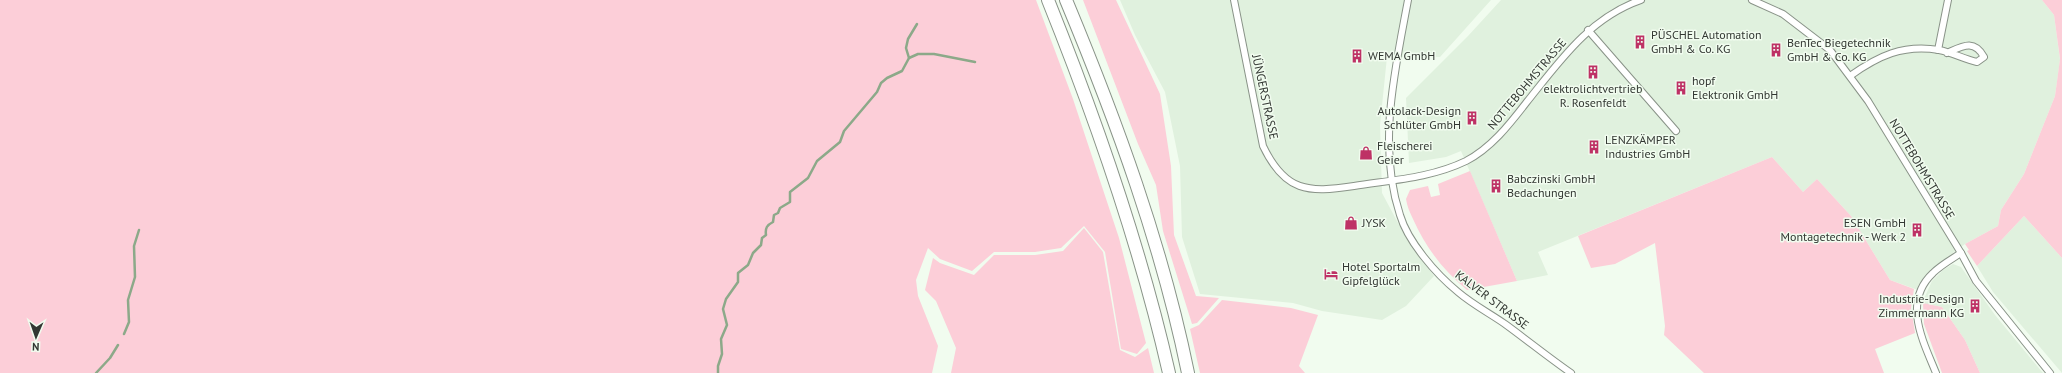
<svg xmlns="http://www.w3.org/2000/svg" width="2062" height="373" font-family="'PT Sans',sans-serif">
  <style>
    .built { fill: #e0f1de }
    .green { fill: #fcced8 }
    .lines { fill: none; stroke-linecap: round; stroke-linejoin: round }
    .stream { stroke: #8ca989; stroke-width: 2.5 }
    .minor-casing { stroke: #899388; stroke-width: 8 }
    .motorway-casing { stroke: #899388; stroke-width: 14 }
    .minor { stroke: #fff; stroke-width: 6 }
    .motorway { stroke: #fff; stroke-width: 12 }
    .labels { text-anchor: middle; stroke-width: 3; stroke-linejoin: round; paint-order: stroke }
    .poi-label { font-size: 12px; fill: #323732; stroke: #f1fcef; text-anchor: start }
    .street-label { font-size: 12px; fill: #323732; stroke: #f1fcef }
  </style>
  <rect width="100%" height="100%" fill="#f1fcef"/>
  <g class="built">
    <path d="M1120 0H1491L1440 57H1387L1380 125 1382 193 1405 236 1434 276 1406 306 1382 320 1322 311 1293 303 1200 294 1182 237 1180 166 1165 92 1135 35Z"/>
    <path d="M1501 0H2042L2054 15 2060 60 2055 96 2024 174 2001 210 1998 226 1965 244 1939 263 1925 277 1918 290 1890 280 1851 216 1817 179 1803 192 1772 157 1538 252 1548 275 1517 281 1461 151 1446 157 1409 163 1406 98 1468 36Z"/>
    <path d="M2024 216 2062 258V373L1993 292 1977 266Z"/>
    <path d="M1953 264 1961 267 1995 315 2043 373H1980L1965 340 1942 307 1922 303 1932 281 1943 270Z"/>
  </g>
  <g class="green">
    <path d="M0 0H1036L1073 99 1119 238 1146 343 1137 354 1121 349 1105 252 1084 226 1061 248 1035 252H994L972 271 940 259 928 248 916 280 918 296 938 346 932 373H0Z"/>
    <path d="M1083 0H1116L1160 94 1171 166 1174 235 1196 296 1219 298 1197 323 1192 324 1163 231 1156 185 1138 144Z"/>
    <path d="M2042 0H2062V258L2024 216 1977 266 1967 251 1969 250 1965 244 1998 226 2001 210 2024 174 2055 96 2060 59 2054 15Z"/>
    <path d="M1772 157 1803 192 1817 179 1851 216 1890 280 1914 289 1911 308 1915 333 1875 349 1884 373H1704L1664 335 1665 326 1655 243 1615 264 1591 268 1578 236Z"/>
    <path d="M1470 171 1517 281 1467 290C1443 270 1426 248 1413 219 1410 213 1407 206 1406 199L1410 190 1428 186 1431 197 1440 195 1438 184Z"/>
    <path d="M1084 228 1103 252 1120 350 1135 357 1148 348 1154 373H951L956 348 936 301 925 290 933 258 940 263 974 275 994 255H1035L1063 251Z"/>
    <path d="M1222 300 1291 308 1318 315 1299 366 1305 373H1200L1190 329 1199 325Z"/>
    <path d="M1923 303 1942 307 1965 340 1980 373H1942L1924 324Z"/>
  </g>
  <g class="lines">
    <g class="stream">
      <path d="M909 58 906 48 908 39 917 24"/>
      <path d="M124 334 129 322 128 300 135 277 134 246 139 230"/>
      <path d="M96 373 110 358 118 345"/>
      <path d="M718 373V366L722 354 721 339 727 325 723 309 726 299 738 282V273L748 265 753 253 761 245 762 238 766 235C765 228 767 225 773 222L774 215 778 213 780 208 790 202V192L808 178 817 161 840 142 844 131 877 92 881 83 887 78 902 71 909 58 918 54H934L975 62"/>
    </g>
    <g class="minor-casing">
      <g id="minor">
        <path d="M1234 0 1263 146C1285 192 1308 193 1354 186 1392 180 1431 178 1466 161 1491 148 1509 125 1526 103 1559 62 1589 18 1641 0"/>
        <path d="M1408 0C1395 70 1377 145 1400 215 1408 242 1436 274 1458 292 1472 304 1489 313 1505 324 1527 340 1548 357 1571 373"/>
        <path d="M1752 0 1783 14 1830 50 1868 101 1961 253 1976 281 2050 373"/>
        <path d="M1588 30 1676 131"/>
        <path d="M1938 50 1948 0"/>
        <path d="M1850 76C1878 56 1903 44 1939 50 1951 52 1964 59 1977 62L1984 57C1974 39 1963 46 1947 53"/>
        <path d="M1936 373C1923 341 1902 302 1933 273 1941 265 1952 259 1961 253"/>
      </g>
    </g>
    <g class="motorway-casing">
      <g id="motorway">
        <path d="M1048 0C1097 122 1140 245 1169 373"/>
        <path d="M1066 0C1116 120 1162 245 1188 373"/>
      </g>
    </g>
    <use href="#minor" class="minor"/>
    <use href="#motorway" class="motorway"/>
  </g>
  <defs>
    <g id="building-bare" transform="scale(1.08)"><path d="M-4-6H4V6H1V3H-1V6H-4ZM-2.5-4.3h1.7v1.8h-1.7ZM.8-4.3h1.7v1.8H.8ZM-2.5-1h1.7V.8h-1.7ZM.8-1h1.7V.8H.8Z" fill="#be3165" stroke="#f1fcef" stroke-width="2.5" paint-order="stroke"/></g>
    <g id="shop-bare" transform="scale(1.08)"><path d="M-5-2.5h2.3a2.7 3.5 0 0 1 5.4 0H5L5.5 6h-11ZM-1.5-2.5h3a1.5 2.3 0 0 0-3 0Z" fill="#be3165" stroke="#f1fcef" stroke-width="2.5" paint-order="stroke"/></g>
    <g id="hotel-bare" transform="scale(1.08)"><path d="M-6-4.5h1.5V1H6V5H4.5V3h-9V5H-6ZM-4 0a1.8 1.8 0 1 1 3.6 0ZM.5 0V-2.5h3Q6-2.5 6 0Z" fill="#be3165" stroke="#f1fcef" stroke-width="2.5" paint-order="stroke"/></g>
  </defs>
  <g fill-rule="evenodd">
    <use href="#building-bare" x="1640" y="42"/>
    <use href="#building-bare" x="1776" y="50"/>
    <use href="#building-bare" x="1357" y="56"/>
    <use href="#building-bare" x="1593" y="72"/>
    <use href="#building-bare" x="1681" y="88"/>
    <use href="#building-bare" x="1472" y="118"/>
    <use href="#building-bare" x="1594" y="147"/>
    <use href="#shop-bare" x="1366" y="153"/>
    <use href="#building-bare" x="1496" y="186"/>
    <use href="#shop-bare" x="1351" y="223"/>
    <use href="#building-bare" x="1917" y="230"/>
    <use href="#hotel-bare" x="1331" y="274"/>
    <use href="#building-bare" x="1975" y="306"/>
  </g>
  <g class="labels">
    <g class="poi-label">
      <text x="1651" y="39">PÜSCHEL Automation<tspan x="1651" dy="14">GmbH &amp; Co. KG</tspan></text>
      <text x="1787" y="47">BenTec Biegetechnik<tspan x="1787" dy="14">GmbH &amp; Co. KG</tspan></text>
      <text x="1368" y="60">WEMA GmbH</text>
      <text x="1692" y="85">hopf<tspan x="1692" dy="14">Elektronik GmbH</tspan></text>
      <text x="1593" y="93" text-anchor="middle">elektrolichtvertrieb<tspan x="1593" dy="14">R. Rosenfeldt</tspan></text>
      <text x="1461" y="115" text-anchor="end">Autolack-Design<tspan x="1461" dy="14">Schlüter GmbH</tspan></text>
      <text x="1605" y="144">LENZKÄMPER<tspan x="1605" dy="14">Industries GmbH</tspan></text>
      <text x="1377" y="150">Fleischerei<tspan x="1377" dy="14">Geier</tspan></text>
      <text x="1507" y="183">Babczinski GmbH<tspan x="1507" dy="14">Bedachungen</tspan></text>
      <text x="1362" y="227">JYSK</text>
      <text x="1906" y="227" text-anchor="end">ESEN GmbH<tspan x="1906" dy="14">Montagetechnik - Werk 2</tspan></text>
      <text x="1342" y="271">Hotel Sportalm<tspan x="1342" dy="14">Gipfelglück</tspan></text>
      <text x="1964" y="303" text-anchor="end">Industrie-Design<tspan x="1964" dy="14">Zimmermann KG</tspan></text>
    </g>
    <g class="street-label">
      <text transform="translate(1527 84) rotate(-50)" y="4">NOTTEBOHMSTRASSE</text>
      <text transform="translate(1265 97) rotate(78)" y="4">JÜNGERSTRASSE</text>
      <text transform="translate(1922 169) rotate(59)" y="4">NOTTEBOHMSTRASSE</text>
      <text transform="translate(1492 300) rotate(37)" y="4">KALVER STRASSE</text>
    </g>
  </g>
  <g transform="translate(36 337) rotate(182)" stroke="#f1fcef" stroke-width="3" paint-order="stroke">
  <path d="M0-3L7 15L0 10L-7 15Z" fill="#323732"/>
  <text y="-6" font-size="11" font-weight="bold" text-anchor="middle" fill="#323732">N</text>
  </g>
</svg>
